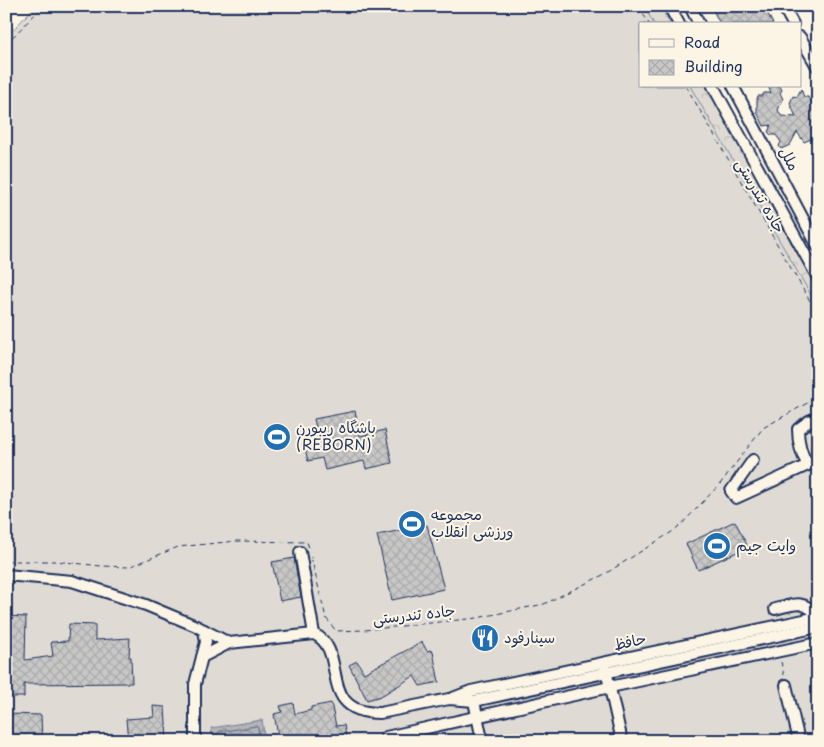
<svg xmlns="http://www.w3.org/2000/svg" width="824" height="747" font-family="'Playpen Sans','Playpen Sans Arabic',sans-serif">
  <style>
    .forest { fill: url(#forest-crowns); stroke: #7d8599 }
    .garden { fill: #dfdbd4; stroke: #7d8599 }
    .water { fill: url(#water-waves); stroke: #767f94 }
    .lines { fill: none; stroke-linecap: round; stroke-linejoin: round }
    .shore { stroke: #576482; stroke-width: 1 }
    .building { fill: url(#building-cross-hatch); stroke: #1b2f5e }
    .minor-casing { stroke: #1b2f5e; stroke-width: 14 }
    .path { stroke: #1b2f5e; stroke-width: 1; stroke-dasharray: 5 4; stroke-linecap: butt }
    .minor { stroke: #fcf5e5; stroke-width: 10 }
    .labels { text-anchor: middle; stroke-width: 4; stroke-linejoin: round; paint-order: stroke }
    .street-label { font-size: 15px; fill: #1b2f5e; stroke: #fcf5e5 }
    .poi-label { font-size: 15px; fill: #1b2f5e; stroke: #fcf5e5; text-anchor: start }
  </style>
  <defs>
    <pattern id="forest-crowns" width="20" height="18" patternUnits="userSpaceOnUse" patternTransform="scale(1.25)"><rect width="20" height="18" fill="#dfdbd4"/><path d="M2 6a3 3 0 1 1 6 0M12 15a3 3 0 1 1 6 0" fill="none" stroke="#bfbcb8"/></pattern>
    <pattern id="water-waves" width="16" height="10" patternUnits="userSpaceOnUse" patternTransform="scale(1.25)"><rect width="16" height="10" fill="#b2b4b8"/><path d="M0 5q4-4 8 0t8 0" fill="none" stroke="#909399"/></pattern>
    <pattern id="building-cross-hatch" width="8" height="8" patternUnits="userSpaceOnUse" patternTransform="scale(1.25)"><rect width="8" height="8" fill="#c8c7c6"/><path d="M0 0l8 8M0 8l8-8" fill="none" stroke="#ababac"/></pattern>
  </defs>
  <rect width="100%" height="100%" fill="#fcf5e5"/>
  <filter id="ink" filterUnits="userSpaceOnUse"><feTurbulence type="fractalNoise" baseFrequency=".02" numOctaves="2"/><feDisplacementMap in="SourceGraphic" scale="10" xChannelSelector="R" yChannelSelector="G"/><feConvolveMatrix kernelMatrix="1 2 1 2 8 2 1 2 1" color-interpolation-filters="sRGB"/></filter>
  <g filter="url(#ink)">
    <path class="forest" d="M523 6H660L670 24H640V86H706L818 287V351Z"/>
    <path class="garden" d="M35 6H644L654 24H640V86H690L818 307V741H6V38Z"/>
    <path class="water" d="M262 720 265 741H213L211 728Z"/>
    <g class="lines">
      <path class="shore" d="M218 741 217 734 219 732 256 726 258 728 260 741"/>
    </g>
    <g class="building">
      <path d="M711 6H764L773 24H720Z"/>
      <path d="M768 86H780L782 90 780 93 783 99 778 110 781 116 796 117 790 103 793 96 797 97 801 89 804 97H808L810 100 818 103V136L804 142 797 132 790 145 781 149 779 146 781 142 776 135H771L768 132 771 125 764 126 757 112V99L758 96H762L764 93H771Z"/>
      <path d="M355 411 360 436 385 430 392 463 366 469 364 461 325 470 322 458 308 461 304 444 319 440 314 419Z"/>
      <path d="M735 521 748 547 698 570 686 544Z"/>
      <path d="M427 525 444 589 392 600 377 535Z"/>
      <path d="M294 558 301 597 280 601 272 562Z"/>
      <path d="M6 616 26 617 25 660 53 656 51 642 68 641 69 624 95 625V640L130 638 129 657H131L132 683 24 684V697H6Z"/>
      <path d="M422 642 427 651 430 650 433 652 439 682 420 686 414 676 381 696 367 700 349 665 357 661 364 673Z"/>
      <path d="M293 703 295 714 311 710V707L331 703 336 726 344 725 347 741H279L274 714 282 712 280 706Z"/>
      <path d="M153 706 165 707 167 741H128L126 719 154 717Z"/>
      <path d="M10 714 41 715 42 741H11Z"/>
    </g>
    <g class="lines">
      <g class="minor-casing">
        <g id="minor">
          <path d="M669 6 679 24"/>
          <path d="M690 6 699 24"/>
          <path d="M783 6 793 24"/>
          <path d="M800 37 818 68"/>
          <path d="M713 86 818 278"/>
          <path d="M733 86 818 247"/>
          <path d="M818 417 809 421 798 429C798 442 801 454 808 465L818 459"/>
          <path d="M753 460 731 491 736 498 808 465"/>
          <path d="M300 552 314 634"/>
          <path d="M6 575 72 581 146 605 196 626 229 643"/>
          <path d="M775 609C795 604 801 599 818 615"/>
          <path d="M202 657 206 642 204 630"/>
          <path d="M605 666 622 741"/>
          <path d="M786 685 799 741"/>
          <path d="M453 698 471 691 818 617"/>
          <path d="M474 701 481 735 479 741"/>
          <path d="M386 737 610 687 818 643"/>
          <path d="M195 741V684L202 657 229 643 314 634C350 651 315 713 380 713L449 699 474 701 818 627"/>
        </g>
      </g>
      <g class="path">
        <path d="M639 6 649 24"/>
        <path d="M6 44 43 6"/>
        <path d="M686 86 818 315"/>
        <path d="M311 557 326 618 336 631 365 630 477 618 544 604 605 574 678 528 720 484 763 428 818 397"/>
        <path d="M6 561H55L101 566 129 567 178 547 236 541 307 542 309 548"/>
        <path d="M781 662 784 675"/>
      </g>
      <use href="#minor" class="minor"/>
    </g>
  </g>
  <defs>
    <g id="stadium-disc" transform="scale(1.4375)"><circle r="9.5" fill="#1f6fb2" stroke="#fcf5e5"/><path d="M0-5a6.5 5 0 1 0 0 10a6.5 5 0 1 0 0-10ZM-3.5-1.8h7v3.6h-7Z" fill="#fff"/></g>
    <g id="restaurant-disc" transform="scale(1.4375)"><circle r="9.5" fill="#1f6fb2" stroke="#fcf5e5"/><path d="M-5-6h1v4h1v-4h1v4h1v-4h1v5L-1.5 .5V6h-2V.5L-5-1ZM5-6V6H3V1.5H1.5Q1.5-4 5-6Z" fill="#fff"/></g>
  </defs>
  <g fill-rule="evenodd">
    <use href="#stadium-disc" x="277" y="437"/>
    <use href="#stadium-disc" x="412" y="524"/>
    <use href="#stadium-disc" x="717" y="546"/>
    <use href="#restaurant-disc" x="485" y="638"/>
  </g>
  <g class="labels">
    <g class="street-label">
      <text transform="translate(789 159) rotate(62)" y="5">ملل</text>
      <text transform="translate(760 196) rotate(60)" y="5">جاده تندرستی</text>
      <text transform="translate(414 615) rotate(-6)" y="5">جاده تندرستی</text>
      <text transform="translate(630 642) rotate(-12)" y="5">حافظ</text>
    </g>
    <g class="poi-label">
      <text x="296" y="433">باشگاه ریبورن<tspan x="296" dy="17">(REBORN)</tspan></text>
      <text x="431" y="520">مجموعه<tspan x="431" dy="17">ورزشی انقلاب</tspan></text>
      <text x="736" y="551">وایت جیم</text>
      <text x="504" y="643">سینارفود</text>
    </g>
  </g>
  <rect width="824" height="747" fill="none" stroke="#fcf5e5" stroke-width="25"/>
  <rect x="12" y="12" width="799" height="722" fill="none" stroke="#1b2f5e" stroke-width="2" filter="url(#ink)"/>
  <rect x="639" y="22" width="162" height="65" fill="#fcf5e5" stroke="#a2a6af"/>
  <rect x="649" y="39" width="25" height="8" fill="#fcf5e5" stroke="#a2a6af"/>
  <text x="684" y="48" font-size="15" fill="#1b2f5e">Road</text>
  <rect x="649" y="60" width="25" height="15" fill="url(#building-cross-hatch)" stroke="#a2a6af"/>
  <text x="684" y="72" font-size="15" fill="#1b2f5e">Building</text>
</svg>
